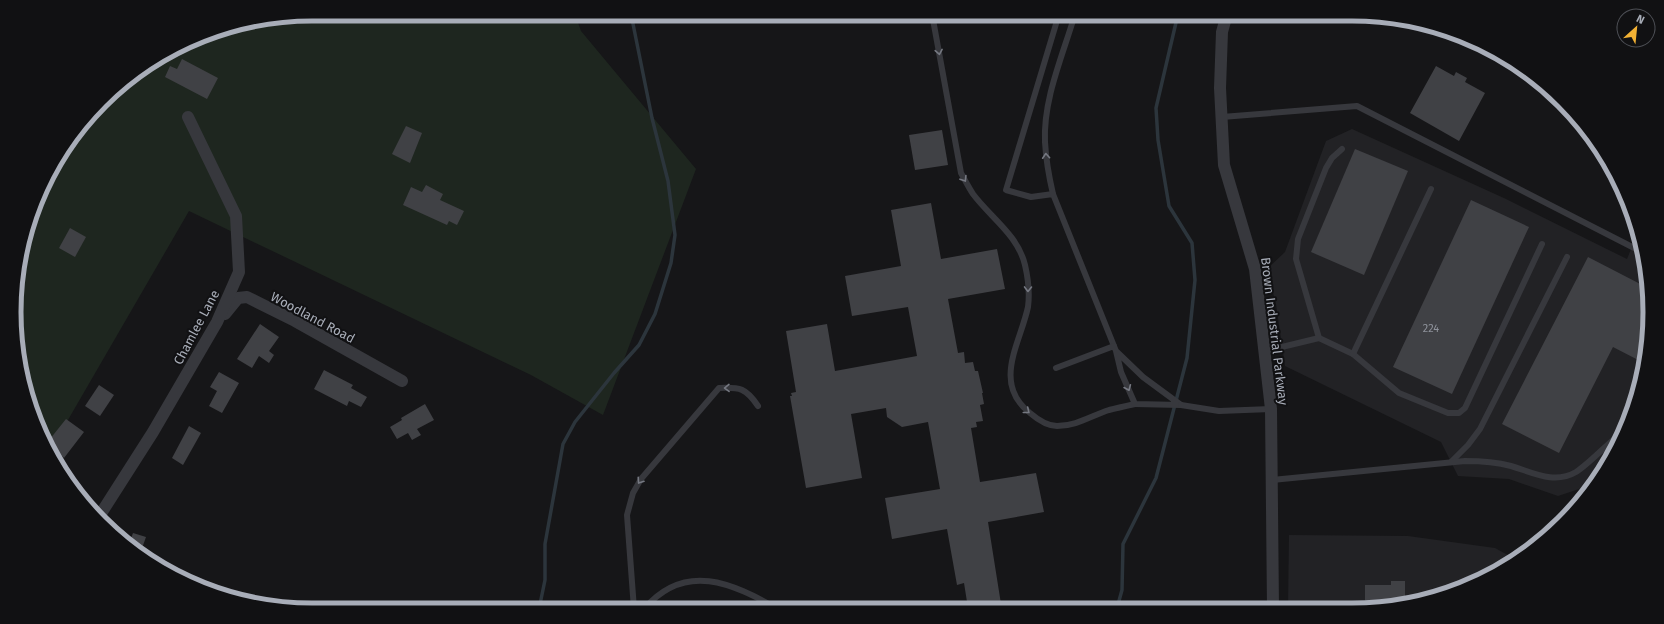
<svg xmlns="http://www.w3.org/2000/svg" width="1664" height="624" font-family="'Fira Sans',sans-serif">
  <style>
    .built { fill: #222225 }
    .green { fill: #1e261f }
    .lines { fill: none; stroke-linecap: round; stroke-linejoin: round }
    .stream { stroke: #2c353c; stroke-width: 3.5 }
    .building { fill: #404145 }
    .service { stroke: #37383d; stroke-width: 6 }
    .minor { stroke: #37383d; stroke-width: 12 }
    .oneway { stroke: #757881 }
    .labels { text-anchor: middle; stroke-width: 4; stroke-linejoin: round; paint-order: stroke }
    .number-label { font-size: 11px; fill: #8e929b }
    .street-label { font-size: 13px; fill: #a8adb8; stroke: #111113 }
    .rim { fill: none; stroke: #a8adb8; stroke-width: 5 }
  </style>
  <rect width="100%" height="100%" fill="#161618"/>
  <g class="built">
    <path d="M1352 129 1506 199 1627 259 1638 232 1647 273 1649 332 1640 389 1601 474 1591 485 1558 496 1509 479 1458 476 1441 442 1285 366 1276 304 1267 269 1285 252 1326 141Z"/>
    <path d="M1289 535 1408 536 1495 548 1515 559 1484 579 1391 607 1288 608Z"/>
  </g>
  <path class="green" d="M312 14H575L581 31 696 169 603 415 531 375 189 211 50 451 37 426 20 370 17 273 30 216 54 163 116 88 163 54 216 30Z"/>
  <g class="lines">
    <g class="stream">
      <path d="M1117 608 1122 590 1123 544 1156 478 1187 358 1195 280 1192 243 1169 206 1158 140 1156 108 1178 14"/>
      <path d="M539 609 545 580V544L563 444 575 422 614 373 639 345 655 314 671 263 675 235 668 181 652 118 631 14"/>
    </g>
  </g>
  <g class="building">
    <path d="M182 59 218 78 207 99 165 77 170 66 177 69Z"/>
    <path d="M1436 66 1454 76 1456 72 1467 78 1465 82 1485 93 1459 141 1410 113Z"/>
    <path d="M406 126 422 133 410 163 392 154Z"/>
    <path d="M942 130 948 165 915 170 909 135Z"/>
    <path d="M1355 149 1408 171 1364 275 1311 252Z"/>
    <path d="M426 185 443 194 440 200 464 211 457 225 449 221 447 225 403 205 411 187 422 192Z"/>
    <path d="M1471 200 1529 227 1452 394 1393 367Z"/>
    <path d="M931 203 941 259 997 249 1005 289 948 299 958 353 964 352 965 363 973 362 975 371H978L983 393H982L984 404 980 405 983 421 976 422 977 427 971 428 980 482 1036 473 1044 512 988 522 1001 604 981 608H968L964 583 957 585 947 529 892 539 885 498 940 489 928 422 902 427 887 417 886 408 851 414 862 478 806 488 790 396H792L791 393 796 392 786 331 827 324 835 371 917 356 908 307 852 316 845 276 901 266 891 210Z"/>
    <path d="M70 228 86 237 75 257 59 248Z"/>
    <path d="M1588 257 1648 288 1649 332 1644 363 1613 347 1559 453 1502 424Z"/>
    <path d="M260 324 279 337 269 351 274 355 269 363 259 356 252 368 237 359Z"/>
    <path d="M324 370 353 385 351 388 367 397 361 407 349 401 347 406 314 389Z"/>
    <path d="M219 372 239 383 222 413 209 406 217 391 210 387Z"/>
    <path d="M99 385 114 395 100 416 85 406Z"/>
    <path d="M425 404 434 420 417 429 421 435 412 440 408 433 397 439 390 427 402 420 401 418Z"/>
    <path d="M66 419 84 432 64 458 62 456 57 463 46 444Z"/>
    <path d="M189 426 201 433 183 465 172 458Z"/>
    <path d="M133 533 146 537 140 554 128 546Z"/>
    <path d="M1391 581H1405V603L1391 607H1365V585H1391Z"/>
  </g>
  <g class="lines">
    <g class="service">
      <path d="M932 14 961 173C965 180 969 188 973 194 990 217 1018 235 1025 265 1028 278 1030 292 1028 307 1020 344 992 383 1030 413 1037 419 1047 426 1057 426 1076 426 1091 416 1109 410 1117 408 1126 406 1135 404"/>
      <path d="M1059 14 1006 190 1031 197 1053 194 1114 346"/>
      <path d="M1222 117 1357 106 1642 252"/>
      <path d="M1053 194C1049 177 1046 160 1045 142 1043 99 1063 55 1075 14"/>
      <path d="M1319 338 1353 354 1399 393 1448 413H1459L1465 408 1542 244"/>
      <path d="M1265 351 1319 338 1296 259 1298 239 1326 168 1332 158 1342 149"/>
      <path d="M1353 354 1431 189"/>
      <path d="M1056 368 1114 346 1116 351 1143 377 1181 405 1135 404 1121 372 1116 351"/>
      <path d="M1181 405 1219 411 1271 409"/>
      <path d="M1451 462 1468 445 1480 429 1567 257"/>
      <path d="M1272 480 1465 461C1480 461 1496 462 1511 466 1532 472 1554 485 1576 472 1590 463 1606 445 1620 434"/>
      <path d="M634 609 627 515 633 493 641 479 719 388C740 387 746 388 758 406"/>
      <path d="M644 609C685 561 732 583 778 609"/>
      <path d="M820 609 826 605"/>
    </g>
    <g class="minor">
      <path d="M1227 14 1222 32 1220 88 1224 165 1255 269 1271 409 1273 608"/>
      <path d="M225 314 238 298 247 297 295 321 402 381"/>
      <path d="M100 515 153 432 217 322 239 272 236 216 188 117"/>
    </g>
  </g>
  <defs><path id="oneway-chevron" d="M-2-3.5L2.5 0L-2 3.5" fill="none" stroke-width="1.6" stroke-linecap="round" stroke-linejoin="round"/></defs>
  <g class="oneway">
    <use href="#oneway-chevron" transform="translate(939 52) rotate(80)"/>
    <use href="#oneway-chevron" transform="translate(1046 156) rotate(-94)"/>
    <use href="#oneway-chevron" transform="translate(964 179) rotate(58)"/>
    <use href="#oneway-chevron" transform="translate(1028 289) rotate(91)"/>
    <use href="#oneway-chevron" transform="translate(727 388) rotate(179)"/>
    <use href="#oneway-chevron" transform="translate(1128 388) rotate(67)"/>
    <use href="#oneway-chevron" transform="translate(1027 411) rotate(39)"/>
    <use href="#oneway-chevron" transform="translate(640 481) rotate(124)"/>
  </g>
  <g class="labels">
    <g class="number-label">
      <text x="1431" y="332">224</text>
    </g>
    <g class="street-label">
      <text transform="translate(313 317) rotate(28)" y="5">Woodland Road</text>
      <text transform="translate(196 327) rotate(-62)" y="5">Chamlee Lane</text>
      <text transform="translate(1275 331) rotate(83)" y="5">Brown Industrial Parkway</text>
    </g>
  </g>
  <path d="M0 0H1664V624H0ZM312 21H1352A291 291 0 0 1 1643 312V312A291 291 0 0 1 1352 603H312A291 291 0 0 1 21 312V312A291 291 0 0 1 312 21Z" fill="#111113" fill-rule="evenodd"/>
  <path class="rim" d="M312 21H1352A291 291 0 0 1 1643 312V312A291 291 0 0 1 1352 603H312A291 291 0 0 1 21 312V312A291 291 0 0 1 312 21Z"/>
  <g transform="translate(1636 28) rotate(27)"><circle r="19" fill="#111113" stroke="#4d4f55"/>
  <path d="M0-3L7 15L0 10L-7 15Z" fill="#f2b134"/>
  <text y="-6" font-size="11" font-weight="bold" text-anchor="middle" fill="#a8adb8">N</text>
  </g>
</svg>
